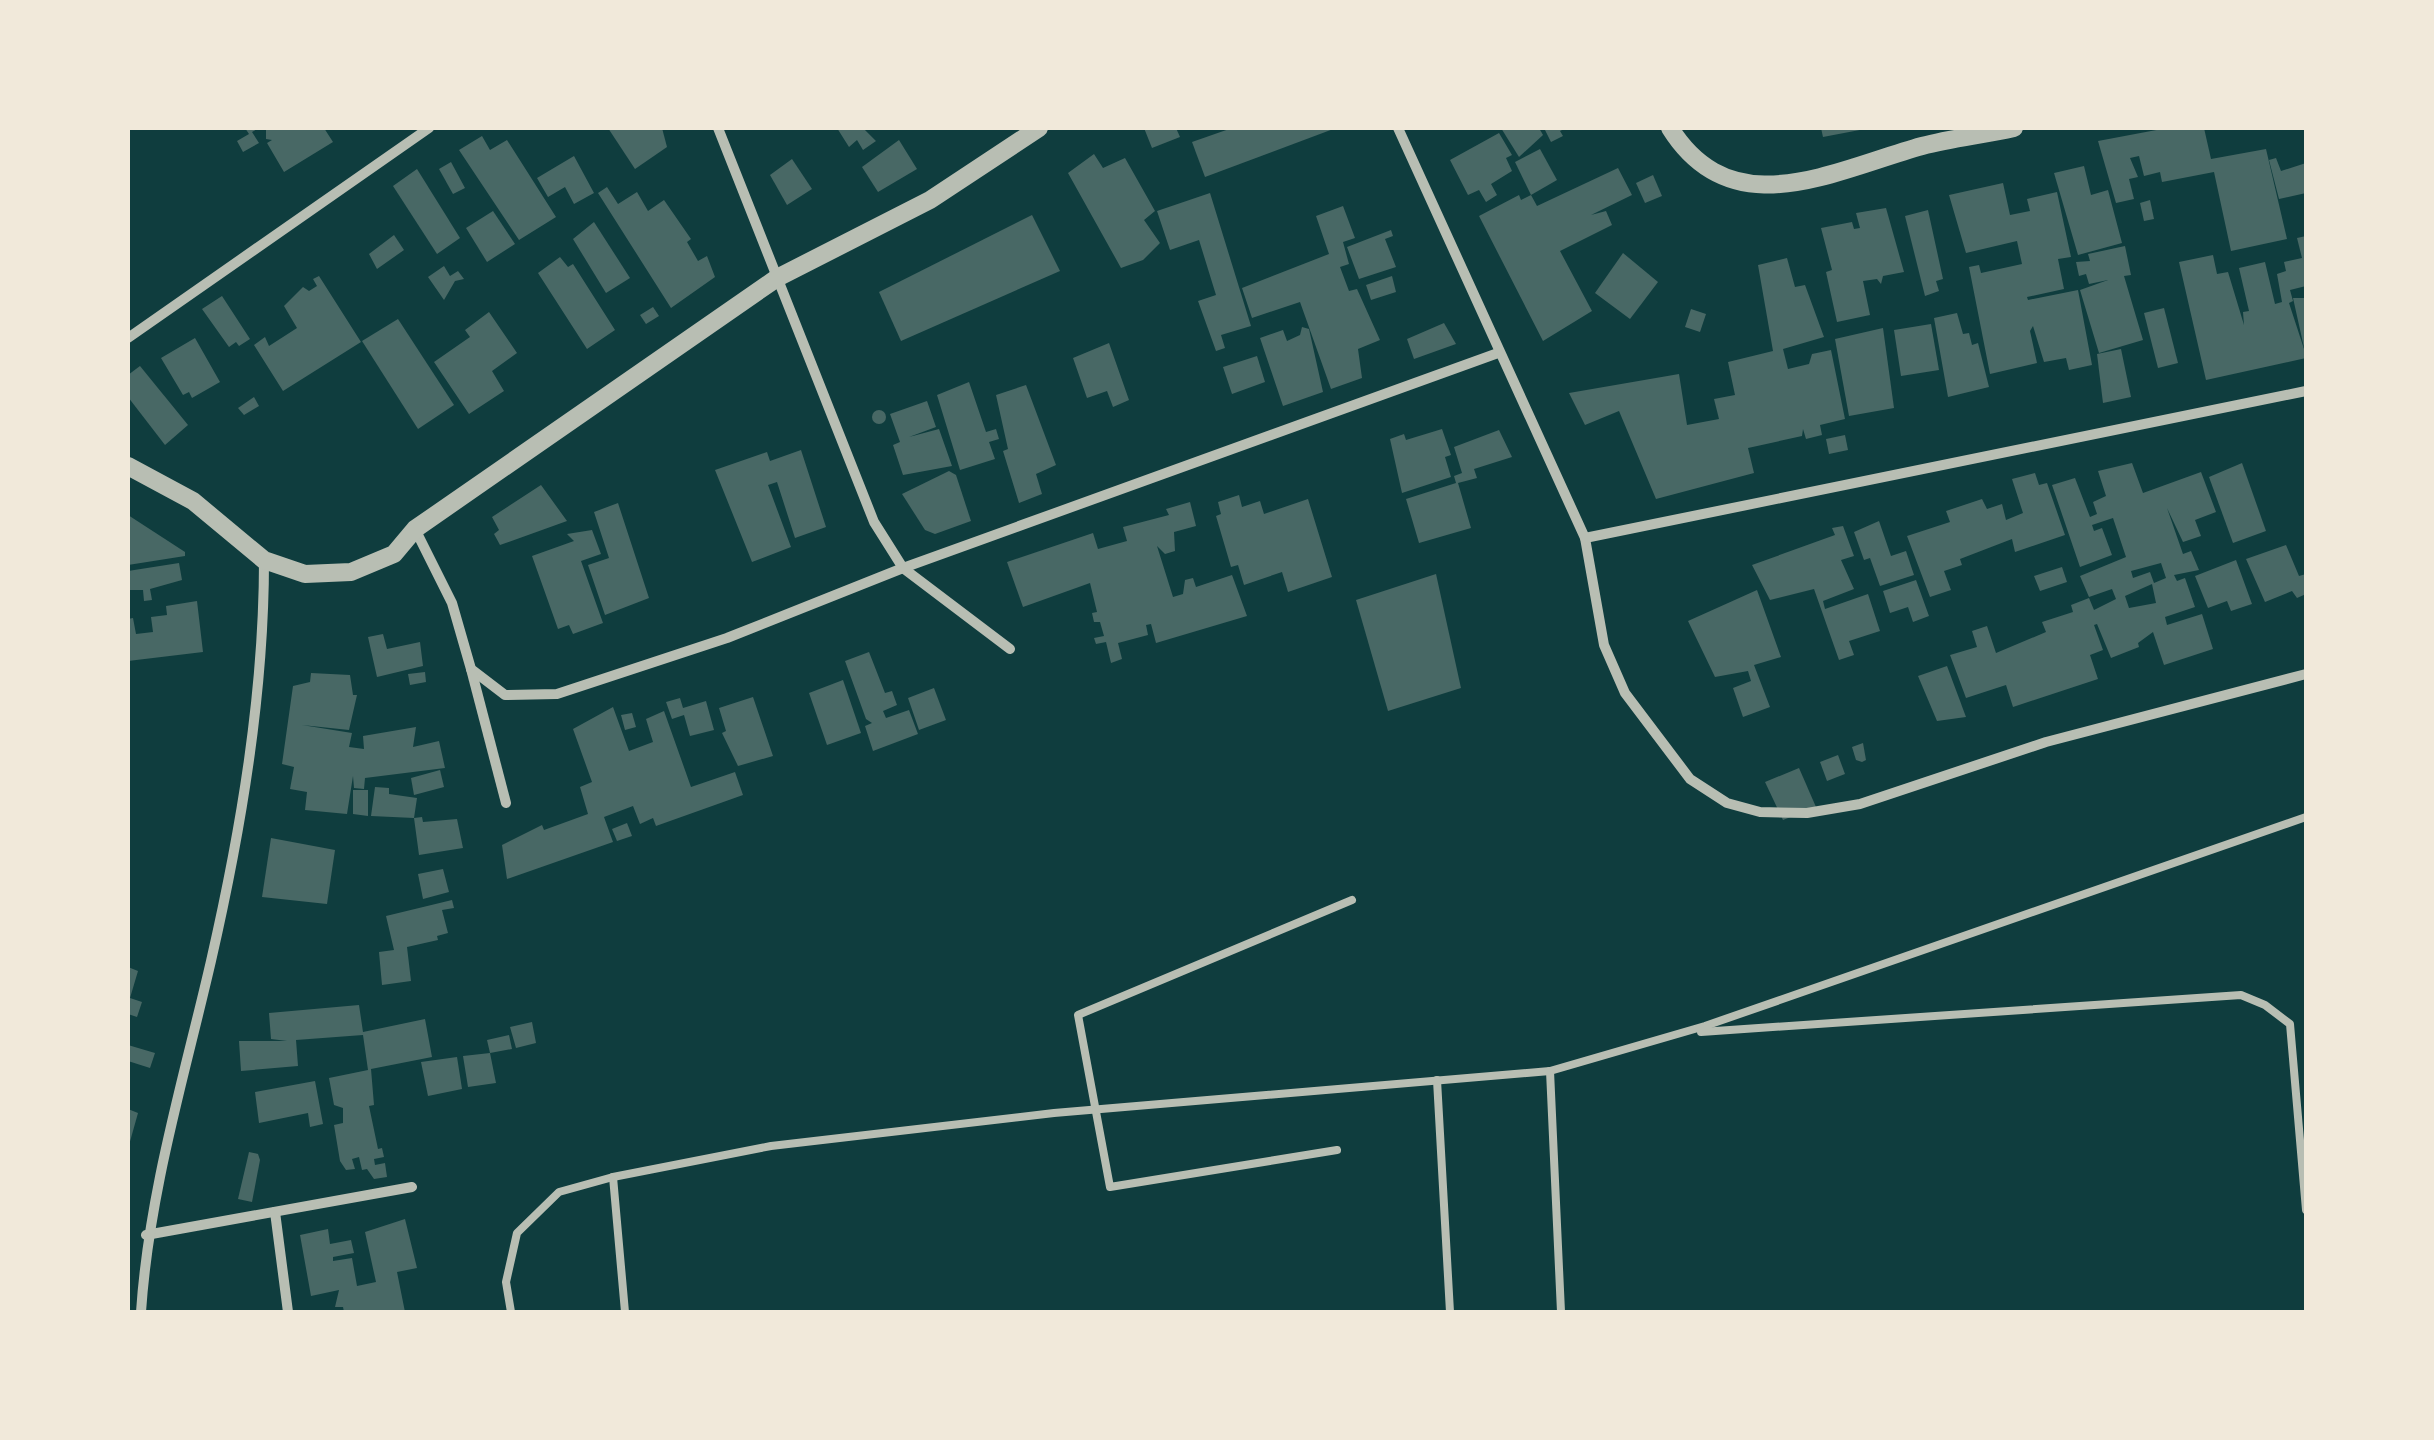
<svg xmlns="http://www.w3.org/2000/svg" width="2434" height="1440" font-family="'Golos Text',sans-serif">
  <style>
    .building { fill: #486865; fill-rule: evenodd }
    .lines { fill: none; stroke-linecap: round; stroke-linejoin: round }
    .service { stroke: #b8beb3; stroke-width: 8 }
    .minor { stroke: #b8beb3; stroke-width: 10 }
    .tertiary { stroke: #b8beb3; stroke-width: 18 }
  </style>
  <rect width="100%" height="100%" fill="#0f3d3e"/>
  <g class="building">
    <path d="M245 128H259L252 132 259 143 243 152 237 141 249 134Z"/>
    <path d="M266 128H324L333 142 284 172 267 143 272 140 266 139Z"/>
    <path d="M608 128H662L667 147 635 169Z"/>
    <path d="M837 128H863L876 141 863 150 857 140 849 147Z"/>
    <path d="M1144 128H1176L1180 137 1152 148Z"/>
    <path d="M1232 128H1336L1205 177 1192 142Z"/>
    <path d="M1501 128H1539L1543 135 1519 157Z"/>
    <path d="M1550 128H1566L1560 131 1563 136 1551 142 1545 130Z"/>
    <path d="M1821 128H1865V129L1823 137Z"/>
    <path d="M2167 128H2204L2211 159 2266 149 2287 239 2231 251 2214 172 2162 182 2160 172 2144 176 2139 156 2130 158 2138 177 2129 179 2134 199 2116 203 2098 141Z"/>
    <path d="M1499 133 1512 155 1506 158 1512 171 1491 184 1497 195 1486 202 1479 190 1468 195 1450 160Z"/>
    <path d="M482 136 490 150 507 140 556 217 519 240 459 150Z"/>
    <path d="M899 140 917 169 878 192 862 167Z"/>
    <path d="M1540 149 1557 180 1531 195 1515 162Z"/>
    <path d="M1094 154 1103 168 1125 158 1155 211 1144 220 1160 243 1143 260 1121 268 1068 173Z"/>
    <path d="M574 156 594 193 574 204 565 187 548 197 537 178Z"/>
    <path d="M2276 158 2281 171 2306 163V193L2279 199 2269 160Z"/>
    <path d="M792 159 812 189 787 205 770 175Z"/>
    <path d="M451 162 465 188 453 194 439 169Z"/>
    <path d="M2084 166 2091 195 2108 190 2122 243 2078 255 2054 173Z"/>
    <path d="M1618 168 1632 195 1591 215 1606 211 1612 225 1560 251 1592 311 1543 341 1479 216 1519 195 1521 200 1531 195 1537 206Z"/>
    <path d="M417 169 460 238 437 254 393 186Z"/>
    <path d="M1653 175 1662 196 1645 203 1636 183Z"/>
    <path d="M2003 183 2010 215 2030 211 2027 199 2057 192 2071 257 2058 259 2064 289 2027 297 2028 300 2078 290 2092 365 2069 370 2066 358 2044 362 2033 326 2030 331 2037 363 1990 374 1969 267 1979 265 1981 273 2022 264 2017 241 1966 253 1949 195Z"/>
    <path d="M607 187 618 204 637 192 648 211 664 200 691 239 687 242 698 261 707 256 715 277 671 308 598 193Z"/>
    <path d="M1210 193 1251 326 1221 335 1225 348 1216 351 1198 301 1216 295 1199 240 1170 250 1157 211Z"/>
    <path d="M2150 200 2154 219 2144 221 2140 203Z"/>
    <path d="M1343 206 1355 238 1343 242 1349 264 1340 267 1349 291 1357 289 1380 340 1358 349 1362 378 1331 389 1300 302 1252 318 1242 288 1329 254 1316 216Z"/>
    <path d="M1886 208 1904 272 1883 276 1881 284 1877 279 1863 281 1870 315 1837 322 1826 272 1832 270 1821 228 1852 222 1854 229 1860 228 1856 213Z"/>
    <path d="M1928 210 1943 279 1936 281 1939 291 1925 296 1905 216Z"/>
    <path d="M493 211 515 244 487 262 466 228Z"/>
    <path d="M1032 215 1060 271 901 341 879 292Z"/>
    <path d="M594 222 630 278 606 293 573 239Z"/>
    <path d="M1391 230 1393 236 1385 239 1396 267 1359 279 1347 247Z"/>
    <path d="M394 235 404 250 377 269 369 254Z"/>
    <path d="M2306 236V286L2290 290 2293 301 2289 303 2305 352 2293 298H2306V358L2206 380 2179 262 2213 255 2217 274 2228 272 2244 325 2243 312 2249 311 2239 268 2265 262 2275 304 2282 302 2277 274 2286 271 2284 262 2302 258 2297 238Z"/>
    <path d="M2125 246 2131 275 2124 276 2143 340 2099 353 2080 290 2108 280 2089 284 2086 274 2079 276 2076 262 2090 261 2088 254Z"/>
    <path d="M1623 253 1658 282 1630 319 1595 293Z"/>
    <path d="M560 257 568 267 573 264 615 330 587 349 538 273Z"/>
    <path d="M1787 258 1795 287 1805 285 1824 337 1783 349 1788 369 1809 364 1812 354 1831 350 1845 419 1820 425 1822 435 1806 439 1803 429 1802 436 1748 448 1754 473 1656 499 1619 411 1585 425 1569 393 1679 374 1687 425 1719 419 1714 399 1735 395 1728 362 1773 351 1758 265Z"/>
    <path d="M444 266 450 276 458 271 464 279 455 281 444 300 428 277Z"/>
    <path d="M319 276 361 342 283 391 254 345 265 337 269 346 297 328 284 306 303 287 309 291 317 286 313 279Z"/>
    <path d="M1392 276 1396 292 1371 300 1366 285Z"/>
    <path d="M222 296 250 339 239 346 236 342 229 347 202 309Z"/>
    <path d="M653 307 659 316 646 324 640 315Z"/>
    <path d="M2164 308 2178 363 2158 368 2144 313Z"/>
    <path d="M1691 309 1706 314 1700 332 1685 327Z"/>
    <path d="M489 312 517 353 492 371 504 391 469 414 434 362 470 337 465 330Z"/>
    <path d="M1957 313 1963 334 1969 333 1972 345 1978 343 1989 387 1948 397 1934 318Z"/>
    <path d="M398 319 454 405 418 429 362 341Z"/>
    <path d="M1444 323 1456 344 1414 359 1407 339Z"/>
    <path d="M1931 324 1939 370 1901 376 1894 330Z"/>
    <path d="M1302 327 1309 329 1323 392 1283 406 1260 338 1283 330 1287 341 1300 335Z"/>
    <path d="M1883 328 1894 408 1849 416 1835 339Z"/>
    <path d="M195 338 220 382 192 398 189 392 183 395 161 358Z"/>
    <path d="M1109 343 1129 400 1113 407 1107 391 1087 398 1073 358Z"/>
    <path d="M2121 349 2131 397 2103 403 2097 354Z"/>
    <path d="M1257 356 1265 382 1232 394 1223 367Z"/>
    <path d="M140 366 188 425 165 445 128 397V375Z"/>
    <path d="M969 382 986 432 996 429 999 439 989 442 995 459 960 470 937 395Z"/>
    <path d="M1026 385 1056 465 1036 474 1042 494 1019 503 1003 451 1008 449 996 395Z"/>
    <path d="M254 397 259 406 244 415 238 408Z"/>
    <path d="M927 401 936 427 909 437 939 429 952 466 903 475 893 445 900 442 890 414Z"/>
    <circle cx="879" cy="417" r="7"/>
    <path d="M1442 429 1451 455 1445 457 1451 477 1402 493 1390 439 1404 434 1406 440Z"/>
    <path d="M1499 430 1512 457 1474 469 1477 478 1458 483 1471 528 1419 543 1406 499 1456 483 1454 476 1462 473 1454 447Z"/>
    <path d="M1845 435 1848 450 1829 454 1826 439Z"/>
    <path d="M801 450 826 527 795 538 777 482 768 485 791 547 752 562 715 470 767 452 770 461Z"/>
    <path d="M2132 463 2143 493 2201 472 2216 512 2195 520 2201 536 2183 542 2167 508 2183 554 2191 551 2199 570 2174 575 2177 581 2185 578 2195 607 2165 617 2167 625 2202 614 2213 649 2164 665 2153 632 2138 643 2139 647 2111 658 2097 624 2094 625 2103 650 2090 655 2098 679 2013 707 2006 685 1966 698 1950 655 1977 647 1972 631 1987 626 1996 653 2046 632 2042 622 2073 612 2071 605 2089 598 2094 610 2116 599 2112 589 2089 597 2080 576 2126 557 2113 518 2092 525 2094 531 2102 528 2112 555 2080 567 2052 485 2075 478 2090 517 2097 514 2093 502 2106 496 2098 471ZM2161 563 2166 578 2154 583 2150 572 2133 578 2131 571ZM2152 584 2156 603 2129 608 2125 596Z"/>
    <path d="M2242 463 2266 531 2233 543 2209 477Z"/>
    <path d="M949 471 956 475 971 521 935 534 925 530 902 494Z"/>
    <path d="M2035 473 2039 485 2047 483 2065 535 2015 552 2012 539 1960 559 1962 565 1944 571 1951 590 1930 597 1907 536 1950 522 1946 511 1982 499 1987 509 2002 504 2006 520 2023 513 2012 479Z"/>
    <path d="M541 485 567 521 500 545 494 534 499 530 492 517Z"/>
    <path d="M1239 495 1242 507 1260 501 1264 514 1308 499 1332 577 1288 592 1282 572 1244 585 1238 565 1231 567 1216 516 1221 514 1218 502Z"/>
    <path d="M1190 502 1196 526 1174 532 1175 551 1165 554 1157 546 1173 597 1183 594 1185 580 1193 578 1196 587 1232 575 1247 616 1156 643 1151 624 1146 625 1148 635 1118 643 1122 659 1111 663 1106 642 1096 644 1094 638 1104 636 1100 622H1094L1092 613 1097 612 1090 583 1023 607 1007 562 1093 533 1098 549 1127 541 1123 527 1169 515 1166 509Z"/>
    <path d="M618 503 649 598 605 615 588 565 609 558 594 512Z"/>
    <path d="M128 515 185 552V556L128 565Z"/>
    <path d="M1879 521 1891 556 1906 551 1914 575 1880 586 1870 558 1864 560 1854 532Z"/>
    <path d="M1843 526 1854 556 1841 560 1854 589 1823 601 1825 609 1868 594 1880 631 1849 641 1854 655 1839 660 1814 589 1770 600 1752 565 1835 535 1832 528Z"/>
    <path d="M592 530 601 554 581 561 603 623 573 634 569 625 558 629 532 556 574 541 567 534Z"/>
    <path d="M2286 545 2299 576 2306 574V594L2297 598 2292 591 2265 602 2246 559Z"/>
    <path d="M2236 560 2252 604 2231 611 2227 601 2208 608 2195 576Z"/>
    <path d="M179 563 182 580 150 589 152 600 144 601 143 590H128V571Z"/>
    <path d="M2062 567 2067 582 2040 591 2034 576Z"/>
    <path d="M1436 574 1461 688 1388 711 1356 600Z"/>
    <path d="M1916 580 1929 616 1913 622 1908 607 1890 613 1883 591Z"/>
    <path d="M1757 590 1781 657 1754 665 1770 707 1743 717 1733 688 1751 681 1748 671 1715 677 1688 621Z"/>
    <path d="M197 601 203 652 128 661V619L133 618 136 634 153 632 151 617 167 615 166 606Z"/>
    <path d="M383 634 387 649 420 642 423 666 377 677 368 637Z"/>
    <path d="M869 652 885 693 892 691 897 705 883 711 886 718 909 710 918 734 873 751 865 726 872 723 866 719 845 661Z"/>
    <path d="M1947 666 1966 717 1937 721 1918 676Z"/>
    <path d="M425 672 426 682 410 685 408 674Z"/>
    <path d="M311 673 350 675 353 695H357L349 730 302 725 352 733 349 747 364 749 363 736 416 727 413 747 439 741 445 768 365 778 364 789 354 788 353 776 347 814 305 810 307 792 290 789 294 767 282 764 293 686 310 682Z"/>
    <path d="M843 680 861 733 827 745 809 693Z"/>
    <path d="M934 688 946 720 919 730 908 698Z"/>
    <path d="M753 697 773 756 738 766 722 733 726 731 719 708Z"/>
    <path d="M680 698 683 708 706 701 714 730 690 736 684 715 672 719 666 702Z"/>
    <path d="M613 707 629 751 653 742 646 719 664 711 691 787 735 772 743 795 656 826 653 818 640 824 633 806 604 817 613 842 507 879 502 845 542 825 544 830 588 814 580 787 592 782 573 729Z"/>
    <path d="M632 713 636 727 625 730 621 715Z"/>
    <path d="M1863 743 1866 760 1862 762 1856 760 1852 747Z"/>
    <path d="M1838 755 1845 774 1827 781 1820 762Z"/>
    <path d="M1799 768 1816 807 1783 820 1765 782Z"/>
    <path d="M440 770 444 787 414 795 411 778Z"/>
    <path d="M375 787 389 788V794L417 798 414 818 371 816Z"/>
    <path d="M353 790H368V816L353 814Z"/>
    <path d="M422 817 423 822 457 819 463 848 419 855 414 818Z"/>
    <path d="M627 823 632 836 617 841 612 829Z"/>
    <path d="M271 838 335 850 327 904 262 897Z"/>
    <path d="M443 869 449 892 423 899 418 874Z"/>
    <path d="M452 900 454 908 442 910 448 933 437 936 438 940 407 947 411 981 382 985 379 952 394 950 386 916Z"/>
    <path d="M128 967 138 971 130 998 142 1002 137 1017 128 1014Z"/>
    <path d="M359 1005 363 1032 425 1019 432 1057 371 1069 374 1105 369 1106 378 1149 382 1148 384 1157 374 1159 375 1165 385 1163 387 1177 374 1179 367 1169 362 1170 359 1157 352 1159 355 1169 346 1170 340 1161 334 1125 343 1123V1108L334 1105 329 1078 368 1070 363 1035 296 1040 298 1066 241 1071 239 1041H287L271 1039 269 1013Z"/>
    <path d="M532 1022 536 1043 516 1048 510 1027Z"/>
    <path d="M509 1035 512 1049 490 1053 496 1083 468 1087 463 1056 490 1053 487 1040Z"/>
    <path d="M128 1045 155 1053 150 1068 128 1061Z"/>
    <path d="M457 1057 462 1089 428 1096 421 1062Z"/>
    <path d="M315 1081 323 1124 310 1127 308 1113 259 1123 255 1092Z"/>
    <path d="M128 1109 138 1113 129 1145H128Z"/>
    <path d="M249 1152 258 1154 260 1160 252 1202 238 1199Z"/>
    <path d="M405 1219 417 1268 397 1272 405 1312H344L343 1307H335L339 1290 311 1296 300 1235 328 1229 330 1244 351 1240 354 1253 333 1257V1261L352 1258 357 1286 376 1282 365 1232Z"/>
  </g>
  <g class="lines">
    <g class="service">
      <path d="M1701 1032 2241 995 2265 1005 2290 1024 2306 1210"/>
      <path d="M1550 1071 1561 1312"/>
      <path d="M1437 1080 1450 1312"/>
      <path d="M1337 1150 1110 1187 1078 1015 1352 900"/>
      <path d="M613 1177 625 1312"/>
      <path d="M511 1312 506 1282 517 1233 559 1192 613 1177 771 1146 1054 1113 1550 1071 1705 1026 2306 817"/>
    </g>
    <g class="minor">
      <path d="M718 128 874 522 903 568 1010 649"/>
      <path d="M1398 128 1585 538 1604 645 1625 693 1690 779 1727 803 1760 812 1807 813 1860 804 2046 742 2306 674"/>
      <path d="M128 338 429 128"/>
      <path d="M415 529 452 603 471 669 505 695 557 694 727 638 903 568 1498 353"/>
      <path d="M1585 538 2306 391"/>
      <path d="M471 669 506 803"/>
      <path d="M275 1212 288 1312"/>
      <path d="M146 1235 412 1187"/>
      <path d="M141 1312C149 1192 184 1078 211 961 241 830 264 694 264 560"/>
    </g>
    <g class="tertiary">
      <path d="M1670 128C1732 227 1832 171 1922 146 1952 138 1983 135 2014 128"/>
      <path d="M128 466 193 501 264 560 305 574 351 572 394 554 415 529 777 278 930 200 1039 128"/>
    </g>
  </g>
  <rect width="2434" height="1440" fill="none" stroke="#f1e9da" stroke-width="260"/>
</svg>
